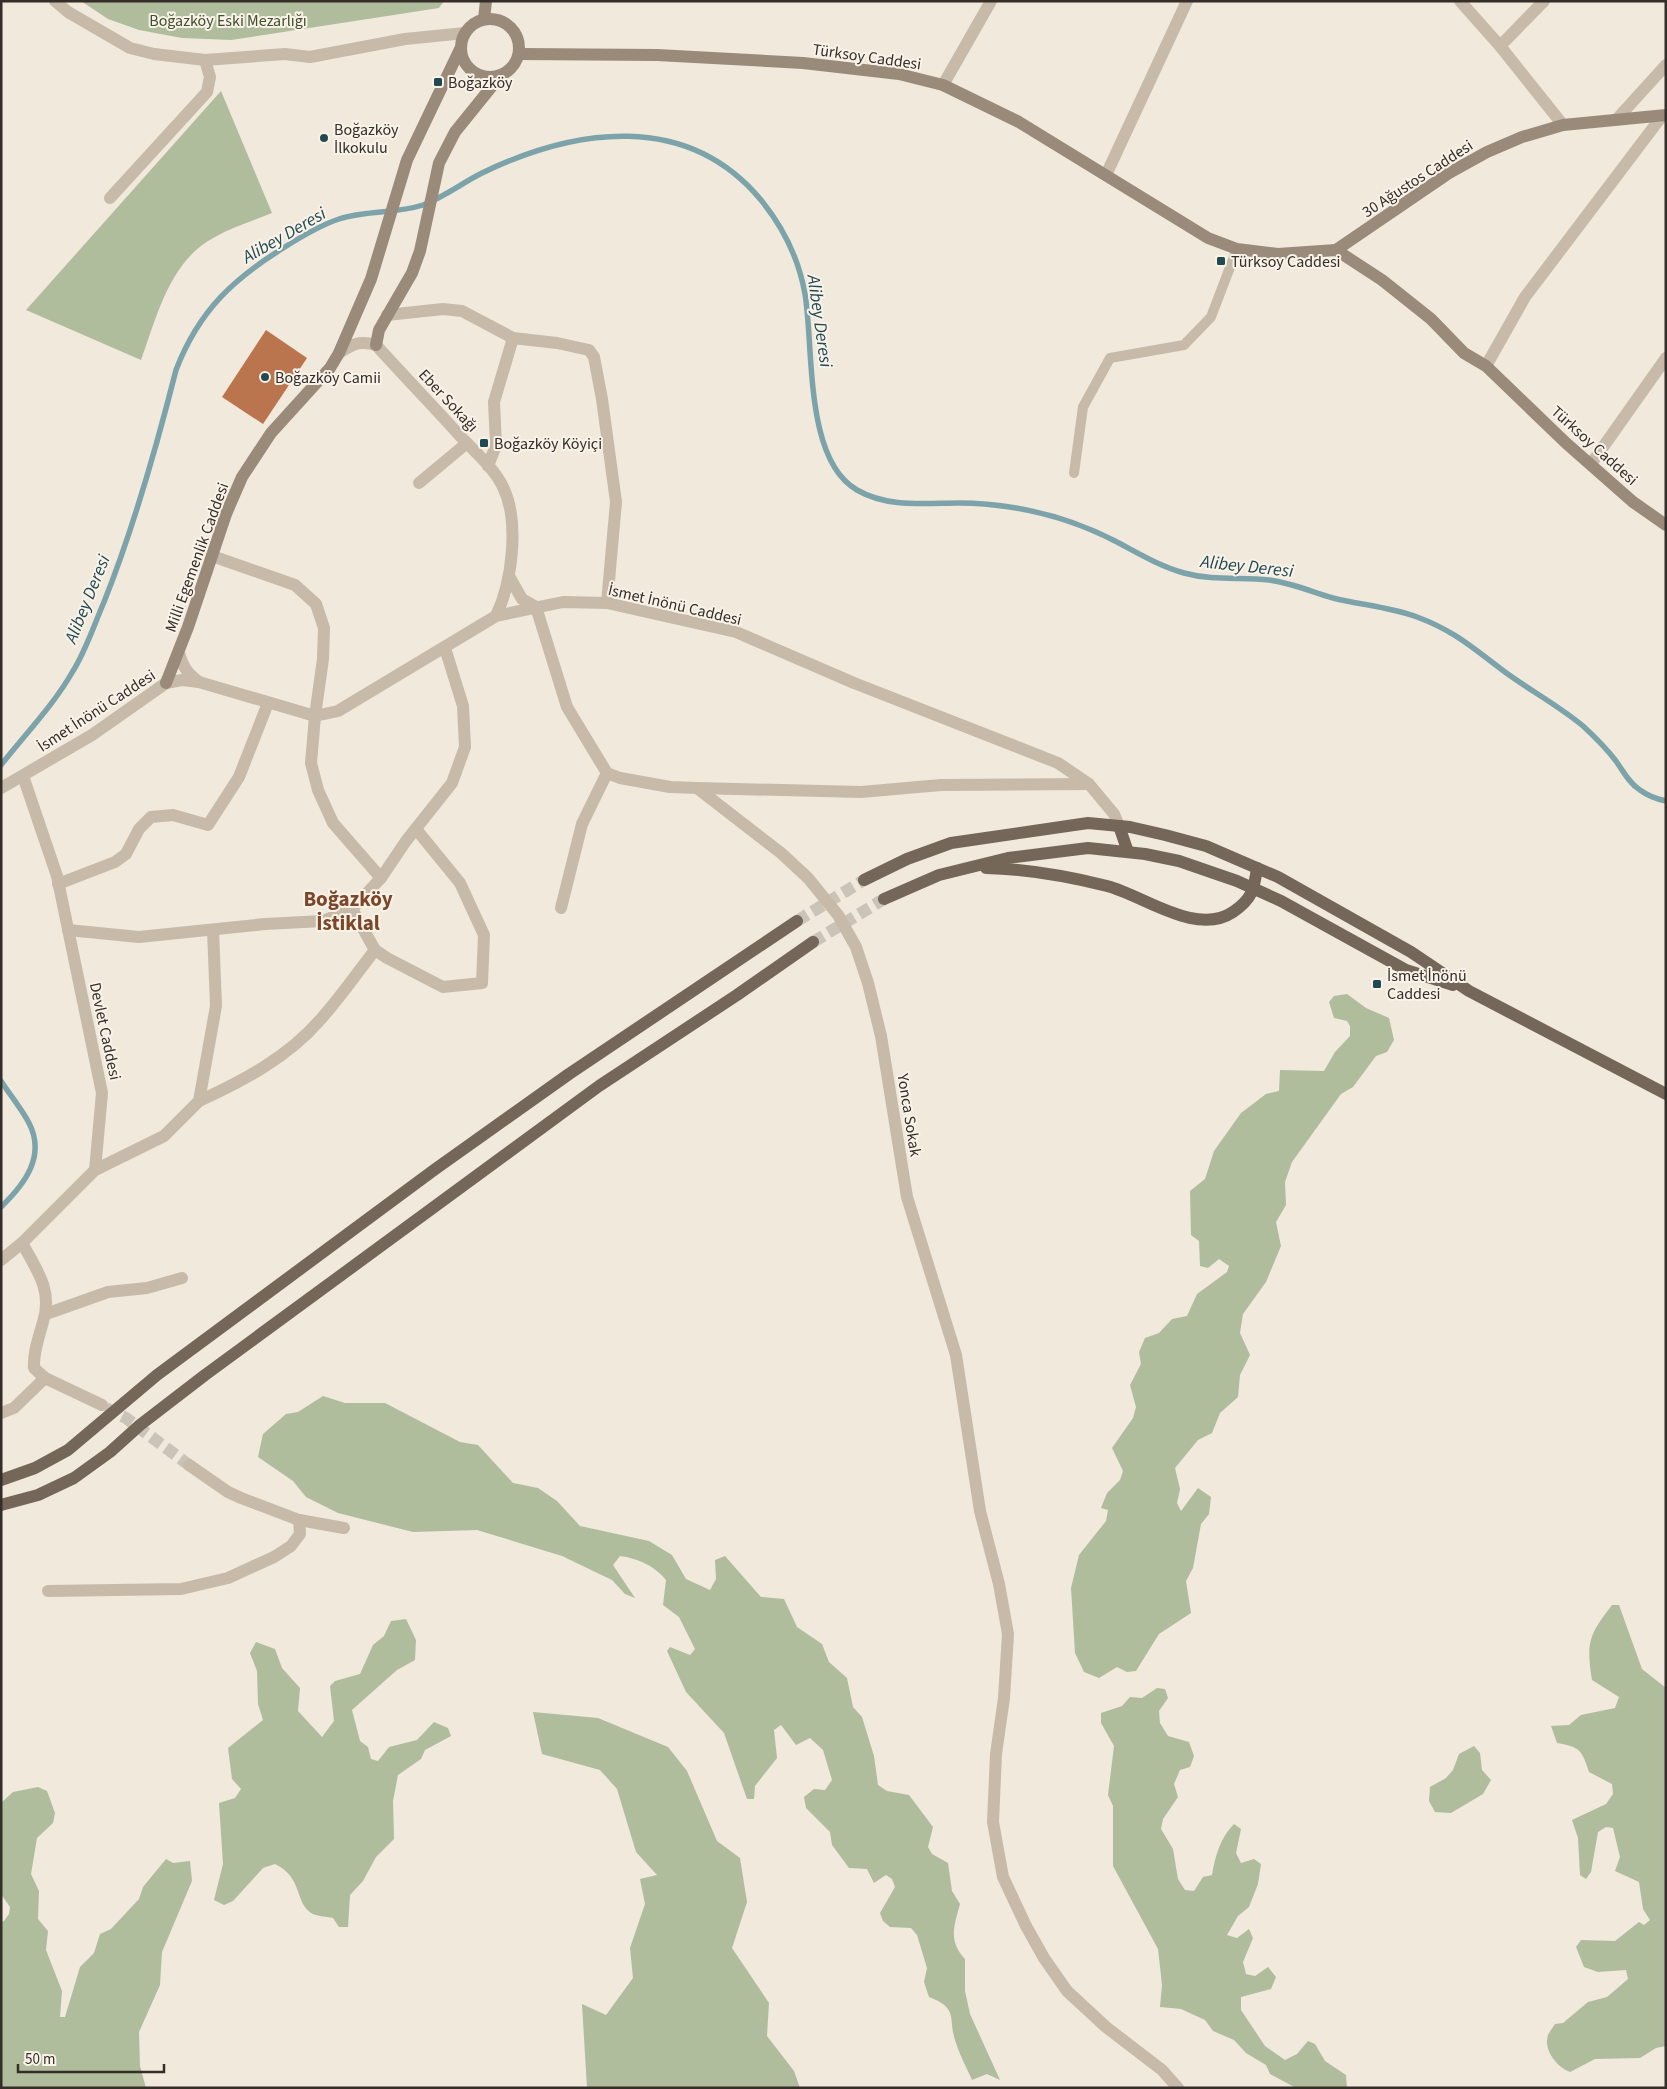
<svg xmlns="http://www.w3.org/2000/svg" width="1667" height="2089" font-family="'Source Sans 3',sans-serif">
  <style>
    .green { fill: #afbd9d }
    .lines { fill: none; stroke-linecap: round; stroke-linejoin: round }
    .stream { stroke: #7da3aa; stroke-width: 5.5 }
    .building { fill: #bb754e }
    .minor-tunnel { stroke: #cac3b8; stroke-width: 12; stroke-dasharray: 12 6; stroke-linecap: butt }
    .primary-tunnel { stroke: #cac3b8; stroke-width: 12; stroke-dasharray: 12 6; stroke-linecap: butt }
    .service { stroke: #c7baa9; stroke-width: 10 }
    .minor { stroke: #c7baa9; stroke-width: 12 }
    .tertiary { stroke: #c7baa9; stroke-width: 12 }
    .secondary { stroke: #9a8a7a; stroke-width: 12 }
    .primary { stroke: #75665a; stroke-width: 12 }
    .poi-dot { fill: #214952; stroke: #f8f2e8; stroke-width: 2 }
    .labels { text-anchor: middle; stroke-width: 4; stroke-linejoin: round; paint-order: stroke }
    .park-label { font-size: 16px; fill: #40502e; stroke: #f8f2e8 }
    .street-label { font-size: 16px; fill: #342d28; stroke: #f8f2e8 }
    .poi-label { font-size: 16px; fill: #342d28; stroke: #f8f2e8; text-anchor: start }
    .water-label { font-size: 18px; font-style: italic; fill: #214952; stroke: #f8f2e8 }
    .district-label { font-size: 21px; font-weight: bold; fill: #7c4628; stroke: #f8f2e8 }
  </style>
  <rect width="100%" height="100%" fill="#f0e9dc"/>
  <g class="green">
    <path d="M81 1H444L439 8 231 40 182 38 139 30 108 19Z"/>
    <path d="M221 91 272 213C253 221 233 227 215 237 170 260 157 316 141 360L26 310Z"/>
    <path d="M1347 994 1366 1008 1389 1018 1394 1040 1387 1052 1376 1056 1353 1087 1341 1094 1292 1162 1285 1182 1286 1205 1276 1222 1281 1246 1266 1282 1243 1314 1240 1333 1250 1355 1240 1375 1238 1397 1220 1413 1212 1433 1198 1440 1175 1468 1180 1489 1177 1503 1181 1511 1198 1488 1211 1497 1209 1514 1201 1524 1193 1568 1186 1581 1191 1613 1159 1634 1136 1671 1127 1672 1117 1667 1099 1678 1084 1672 1075 1653 1071 1588 1079 1555 1106 1521 1108 1510 1101 1508 1107 1493 1120 1480 1123 1471 1112 1448 1133 1418 1136 1407 1130 1385 1141 1364 1139 1352 1145 1338 1159 1333 1172 1319 1187 1316 1197 1294 1227 1272 1229 1266 1219 1259 1208 1268 1200 1266 1199 1241 1191 1235 1190 1191 1205 1179 1214 1151 1241 1113 1266 1094 1279 1091 1280 1070 1324 1071 1335 1052 1350 1036V1026L1347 1021 1334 1018 1329 1002 1334 996Z"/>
    <path d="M323 1396 345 1403H385L460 1442 478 1445 513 1483 538 1488 557 1501 580 1526 649 1541 672 1555 686 1579 710 1590 716 1579 715 1560 725 1556 761 1597 784 1599 797 1627 822 1644 829 1662 847 1678 853 1707 862 1717 874 1756 878 1785 887 1791 909 1795 933 1827 928 1847 932 1854 948 1863 952 1891 960 1904C954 1926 948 1941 965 1959V1991L970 2014 1000 2080 987 2074 972 2080C967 2068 960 2056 956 2043 947 2018 960 2009 929 1997L924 1982 927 1968 917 1935 911 1928 890 1927 883 1921 880 1913 895 1887 892 1879 886 1875 874 1883 867 1869 849 1868 832 1845 830 1832 806 1808 804 1797 814 1789 825 1790 832 1780 823 1750 810 1738 796 1745 781 1725 774 1730 777 1758 755 1786 754 1799H747L724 1733 686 1692 667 1651 670 1647 690 1655 695 1649 679 1617 663 1605 666 1580C655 1566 637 1558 620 1556L613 1565 635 1598 625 1594 612 1580 562 1556 477 1530 413 1532 338 1513 306 1497 293 1481 258 1457 263 1434 286 1414 298 1412Z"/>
    <path d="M1612 1605H1619L1642 1669 1666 1688V2046L1656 2048 1640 2058 1595 2059 1570 2072C1557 2067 1543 2050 1548 2035 1550 2031 1553 2027 1555 2024L1563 2023 1588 2002 1607 1997 1628 1979 1626 1970 1598 1972 1584 1967 1576 1947 1581 1940 1615 1941 1639 1922 1644 1925 1650 1920 1643 1909 1639 1882 1615 1871 1620 1857 1613 1828 1606 1827 1598 1832 1591 1872 1586 1879 1580 1875 1578 1838 1572 1820 1606 1804 1613 1794 1612 1784 1589 1772C1582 1750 1580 1747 1557 1743L1551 1726 1569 1725 1581 1715 1615 1708 1619 1697 1592 1680C1586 1642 1589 1635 1612 1605Z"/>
    <path d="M406 1619 416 1640 415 1660 397 1670 352 1710 360 1741 368 1747 371 1759 378 1761 389 1747 417 1740 434 1722 448 1728 451 1736 425 1750 421 1759 398 1775 393 1801 394 1839 376 1857 363 1881 350 1895 348 1927H339L333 1918C327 1917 318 1916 313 1914 294 1904 304 1878 275 1864L263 1868 233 1901 224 1905 214 1900 223 1864 219 1803 235 1798 241 1789 232 1779 228 1748 263 1720 258 1704 257 1671 250 1653 256 1642 275 1649 282 1668 300 1688 298 1711 322 1737 334 1721 330 1686 335 1681 360 1674 373 1645 384 1636 391 1621Z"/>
    <path d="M1157 1688 1165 1689 1168 1698 1159 1711 1160 1723 1168 1736 1189 1742 1194 1756 1190 1767 1180 1770 1174 1784 1178 1797 1163 1819 1161 1829 1173 1849 1178 1879 1185 1890 1194 1891 1203 1877 1212 1875C1215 1857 1220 1838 1234 1824L1241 1829 1236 1853 1241 1863 1254 1859 1261 1864 1258 1884 1249 1907 1238 1916 1227 1935 1237 1938 1249 1929 1253 1938 1243 1962 1246 1974 1255 1976 1268 1967 1276 1977 1271 1989 1241 1997V2010L1265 2046 1285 2060 1297 2054 1308 2041 1315 2044 1325 2061 1346 2075 1347 2088H1296L1270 2074 1266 2065 1246 2053 1234 2040 1213 2031 1205 2020 1181 2009 1160 2007 1162 1985 1158 1949 1113 1866V1806L1108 1795 1114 1746 1101 1723V1713L1122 1706 1130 1697 1142 1698Z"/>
    <path d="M533 1712 598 1718 668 1747 687 1771 717 1841 740 1858 747 1902 732 1948 769 2003 767 2036 794 2071 800 2088H587L582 2004 606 2015 633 1978 630 1948 645 1904 640 1879 657 1875 636 1852 617 1789 600 1770 542 1754Z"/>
    <path d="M1474 1746 1480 1753 1482 1770 1491 1780 1483 1794 1451 1813 1435 1812 1429 1801 1430 1787 1446 1778 1453 1770 1459 1754Z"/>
    <path d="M38 1787 47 1791 55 1813 53 1823 37 1838 31 1874 39 1891 38 1919 48 1931 46 1950 62 1991 60 2017H65L80 1967 94 1953 100 1934 111 1929 139 1899 143 1887 166 1859 173 1863 190 1861 192 1881 162 1952 160 1985 139 2032 140 2066 146 2088H1V1922L4 1921 9 1914 10 1907 1 1894V1803L13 1792Z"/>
  </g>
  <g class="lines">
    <g class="stream">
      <path d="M1 765C26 733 53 706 73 671 86 650 94 625 104 602 134 527 156 449 176 370 199 310 234 278 288 245 304 235 321 225 339 219 366 210 395 214 423 205 444 197 462 183 482 173 575 128 687 111 761 200 783 227 799 260 805 294 814 348 804 460 857 490 888 508 925 503 959 503 978 503 998 505 1016 508 1051 514 1084 525 1115 541 1138 553 1159 566 1184 573 1213 581 1240 577 1269 580 1292 583 1312 592 1333 598 1361 605 1390 607 1417 617 1455 631 1474 649 1505 672 1531 691 1559 706 1583 726 1595 737 1606 748 1616 761 1623 771 1629 783 1640 790 1648 796 1656 799 1666 801"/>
      <path d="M1 1081C10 1095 21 1108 29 1123 46 1156 25 1184 1 1207"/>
    </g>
  </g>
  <path class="building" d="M266 330 307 358 263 424 222 397Z"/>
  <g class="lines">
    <path class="minor-tunnel" d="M106 1408 126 1418 189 1465"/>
    <g class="primary-tunnel">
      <path d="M797 921 864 880"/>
      <path d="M813 942 884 899"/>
    </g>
    <path class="service" d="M1074 473 1083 407 1110 358 1184 345 1211 317 1237 249"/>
    <g class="minor">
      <path d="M55 1 68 12 130 48 154 54 205 60 285 54 310 57 405 39 465 33"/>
      <path d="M1460 1 1500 46 1563 125"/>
      <path d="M1500 46 1544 1"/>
      <path d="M943 85 991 1"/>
      <path d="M1616 120 1666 65"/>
      <path d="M1106 175 1187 1"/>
      <path d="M110 198 207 92 210 77 205 60"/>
      <path d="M387 315 443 309 462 311 513 338 557 343 589 350 594 357 602 399 616 502 607 603"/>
      <path d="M1486 366 1525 297 1662 116"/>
      <path d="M1591 464 1666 358"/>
      <path d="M488 466 496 445 494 402 513 338"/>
      <path d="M419 483 467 443"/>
      <path d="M212 556 295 585 316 604 324 628 323 659 315 716 311 763 318 790 333 823 381 878"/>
      <path d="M536 607 567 707 607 773 620 778 670 787 697 788 861 792 941 785 1089 784"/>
      <path d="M697 788 781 853 808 878 838 915 856 947 868 983 881 1036 907 1197 956 1355 980 1511 999 1584 1008 1634 1004 1698 996 1754 993 1822 1003 1877 1026 1926 1044 1958 1067 1991 1106 2027 1162 2070 1178 2088"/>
      <path d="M58 884 115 862 126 854 139 829 151 817 173 815 208 825 239 777 268 703"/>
      <path d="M561 908 582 824 607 773"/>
      <path d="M352 909 375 950 387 958 443 987 482 983 484 935 460 883 416 829"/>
      <path d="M68 930 139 937 265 924 323 921 352 909 381 878 406 841 452 783 465 747 463 706 445 648"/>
      <path d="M199 1101C243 1081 288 1057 320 1020 340 998 357 973 375 950"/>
      <path d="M95 1170 164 1136 199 1101 216 1006 213 930"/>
      <path d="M22 1243C37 1270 53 1291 43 1322 39 1337 33 1352 34 1368L45 1378 102 1405"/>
      <path d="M1 1260 22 1243 95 1170 102 1093 57 876 23 776"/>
      <path d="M46 1314 108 1292 147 1288 182 1278"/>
      <path d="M1 1413 14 1408 45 1378"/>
      <path d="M189 1465 228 1492 241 1498 299 1520 344 1528"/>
      <path d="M48 1591 181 1589 228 1578 274 1557 291 1546 300 1534 299 1520"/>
    </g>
    <g class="tertiary">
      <path d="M339 353C353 344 359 340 376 345 404 376 433 406 461 437 475 452 494 468 503 487 520 522 512 582 496 616"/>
      <path d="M509 576 522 599 536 607"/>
      <path d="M179 653C183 667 187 673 199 682"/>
      <path d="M1 788 92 735 166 683 182 680 199 682 315 716 338 711 496 616 563 602 607 603 736 632 854 683 1058 763 1089 784 1114 814 1119 826"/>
    </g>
    <g class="secondary">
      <circle cx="490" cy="48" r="29"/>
      <path d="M484 19 486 1"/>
      <path d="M519 54 657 55 803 63 899 74 943 85 1019 122 1208 238 1237 249 1278 254 1336 250 1382 280 1431 319 1464 353 1486 366 1566 443 1633 502 1666 525"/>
      <path d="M1336 250 1449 173 1487 152 1522 137 1563 125 1666 115"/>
      <path d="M376 345 379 330 412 273 420 251 439 163 455 132 501 75"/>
      <path d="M166 683 188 627 226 514 242 477 271 433 330 368 339 353 371 279 407 160 461 47"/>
    </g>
    <g class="primary">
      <path d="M1119 826 1128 852"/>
      <path d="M986 868C1027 869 1067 876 1107 886 1143 895 1196 937 1233 912 1252 899 1254 890 1257 868"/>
      <path d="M864 880 907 859 951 843 1088 823 1130 827 1165 835 1206 846 1278 877 1411 952 1469 991 1666 1094"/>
      <path d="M884 899 939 875 1008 858 1088 848 1145 854 1179 861 1237 881 1281 901 1406 970 1453 985"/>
      <path d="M1 1480 35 1468 68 1450 157 1375 434 1170 569 1074 797 921"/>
      <path d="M1 1505 38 1495 74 1478 110 1452 140 1425 205 1375 599 1086 737 995 813 942"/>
    </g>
  </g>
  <g class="poi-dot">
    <rect x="433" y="77" width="10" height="10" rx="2.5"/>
    <circle cx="324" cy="138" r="5"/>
    <rect x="1216" y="256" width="10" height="10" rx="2.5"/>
    <circle cx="265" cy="377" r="5"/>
    <rect x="479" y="438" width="10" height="10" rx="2.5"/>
    <rect x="1372" y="979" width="10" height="10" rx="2.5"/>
  </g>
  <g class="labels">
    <g class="park-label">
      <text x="228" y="26">Boğazköy Eski Mezarlığı</text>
    </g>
    <g class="street-label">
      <text transform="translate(867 56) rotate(8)" y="6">Türksoy Caddesi</text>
      <text transform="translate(1417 178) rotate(-33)" y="6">30 Ağustos Caddesi</text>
      <text transform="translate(449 400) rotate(47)" y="6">Eber Sokağı</text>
      <text transform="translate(1595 445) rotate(42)" y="6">Türksoy Caddesi</text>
      <text transform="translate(196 557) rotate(-70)" y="6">Milli Egemenlik Caddesi</text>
      <text transform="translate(675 604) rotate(13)" y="6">İsmet İnönü Caddesi</text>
      <text transform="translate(96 710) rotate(-33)" y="6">İsmet İnönü Caddesi</text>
      <text transform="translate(106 1031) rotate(78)" y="6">Devlet Caddesi</text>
      <text transform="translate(910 1115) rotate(81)" y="6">Yonca Sokak</text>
    </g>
    <g class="poi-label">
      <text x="448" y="88">Boğazköy</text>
      <text x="334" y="135">Boğazköy<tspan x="334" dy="18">İlkokulu</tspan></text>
      <text x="1231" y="267">Türksoy Caddesi</text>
      <text x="275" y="383">Boğazköy Camii</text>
      <text x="494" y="449">Boğazköy Köyiçi</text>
      <text x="1387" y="981">İsmet İnönü<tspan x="1387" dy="18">Caddesi</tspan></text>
    </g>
    <g class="water-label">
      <text transform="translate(284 235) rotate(-30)" y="6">Alibey Deresi</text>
      <text transform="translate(820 321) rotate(82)" y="6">Alibey Deresi</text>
      <text transform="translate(1247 566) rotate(6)" y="6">Alibey Deresi</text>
      <text transform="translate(87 599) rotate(-68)" y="6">Alibey Deresi</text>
    </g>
    <g class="district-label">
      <text x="348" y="906">Boğazköy<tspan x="348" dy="24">İstiklal</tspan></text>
    </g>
  </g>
  <rect width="1667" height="2089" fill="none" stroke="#342d28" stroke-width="5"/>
  <path d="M18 2064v8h146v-8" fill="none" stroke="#342d28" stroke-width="2.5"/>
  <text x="25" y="2064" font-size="15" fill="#342d28" stroke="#f8f2e8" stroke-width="4" paint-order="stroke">50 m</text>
</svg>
